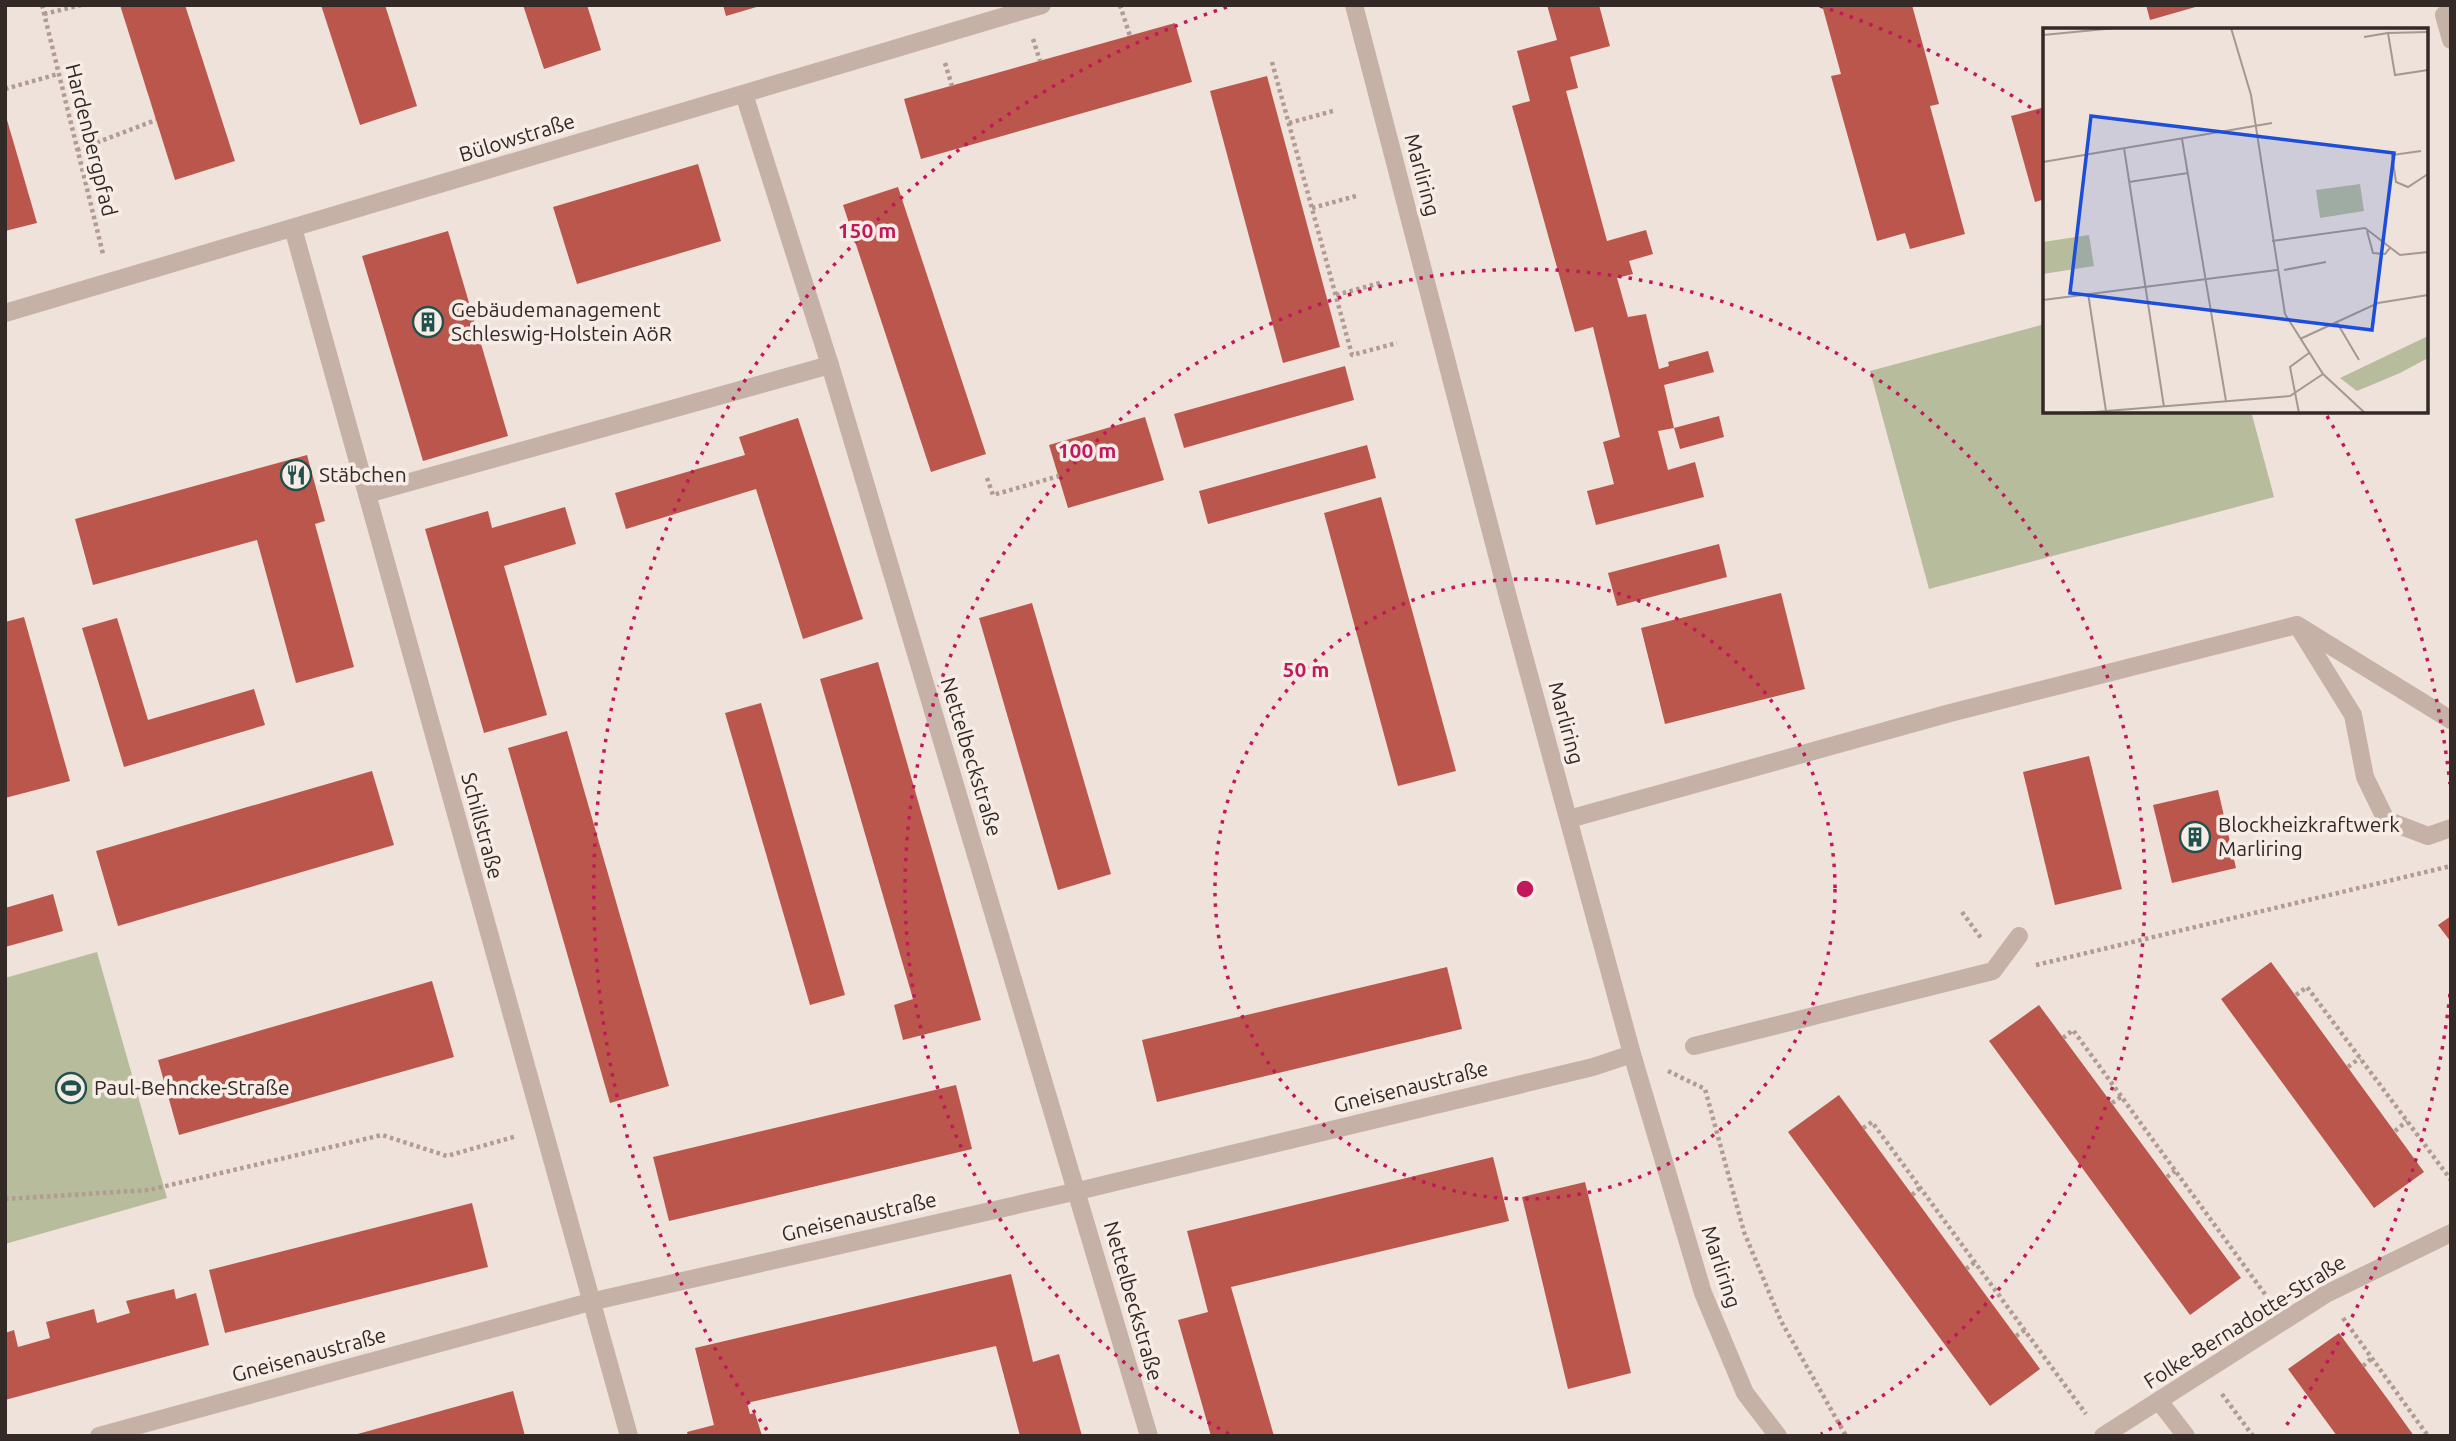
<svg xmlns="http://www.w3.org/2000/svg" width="2456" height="1441" font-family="Ubuntu,sans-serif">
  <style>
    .green { fill: #b6bc9c }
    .building { fill: #bb564c }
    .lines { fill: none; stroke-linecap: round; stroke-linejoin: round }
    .path { stroke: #b19b92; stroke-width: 4.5; stroke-dasharray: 3.5 3.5; stroke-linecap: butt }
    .minor { stroke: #c6b1a7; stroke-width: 18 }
    .ring { fill: none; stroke: #c2185b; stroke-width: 3.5; stroke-dasharray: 3.5 7 }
    .labels { text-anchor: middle; stroke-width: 7; stroke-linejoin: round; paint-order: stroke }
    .street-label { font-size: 21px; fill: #332927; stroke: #f7ede6 }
    .poi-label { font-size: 21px; fill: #332927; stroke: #f7ede6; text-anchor: start }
    .inset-road { fill: none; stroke: #a49892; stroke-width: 2 }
    .view { fill: #1d4ed8; fill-opacity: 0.15; stroke: #1d4ed8; stroke-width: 3.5 }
    .inset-edge { fill: none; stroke: #332927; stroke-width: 3.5 }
    .centre { fill: #c2185b; stroke: #f7ede6; stroke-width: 3.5 }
    .ring-label { font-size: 21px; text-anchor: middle; font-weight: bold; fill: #c2185b; stroke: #f7ede6; stroke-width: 7; stroke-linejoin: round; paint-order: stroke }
  </style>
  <rect width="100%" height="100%" fill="#efe2da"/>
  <g class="green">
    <path d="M2045 324V411H2251L2274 497 1929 589 1870 371Z"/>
    <path d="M97 952 167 1198 5 1244V978Z"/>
  </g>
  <g class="building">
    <path d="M120 5H185L235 161 175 180Z"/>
    <path d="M321 5H385L417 106 360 125Z"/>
    <path d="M523 5H587L601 50 544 69Z"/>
    <path d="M723 5H760V6L726 16Z"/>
    <path d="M1547 5H1599L1610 46 1570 57 1578 88 1566 91 1607 241 1646 230 1653 254 1629 261 1633 274 1617 278 1628 317 1646 314 1659 369 1669 366 1668 362 1708 351 1714 372 1664 385 1674 428 1658 431 1668 470 1695 462 1704 497 1596 525 1587 491 1614 484 1603 442 1620 437 1593 327 1575 332 1512 106 1530 101 1517 51 1557 40Z"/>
    <path d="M1822 5H1912L1939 104 1930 106 1965 234 1910 249 1905 233 1877 241 1831 76 1841 74Z"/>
    <path d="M2146 5H2199V6L2150 20Z"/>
    <path d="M1175 23 1192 82 921 159 904 99Z"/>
    <path d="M1267 76 1340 347 1283 363 1210 91Z"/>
    <path d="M2045 107V199L2035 202 2011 116Z"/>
    <path d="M5 113 37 223 5 231Z"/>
    <path d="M698 164 721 241 577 284 553 207Z"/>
    <path d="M898 187 986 454 931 472 843 205Z"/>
    <path d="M448 231 508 436 423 461 362 256Z"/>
    <path d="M1345 366 1354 400 1184 448 1174 414Z"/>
    <path d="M1719 416 1724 437 1680 449 1674 428Z"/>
    <path d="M1145 417 1164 480 1068 508 1049 445Z"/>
    <path d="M798 418 863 619 803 639 756 489 626 529 615 493 745 455 739 437Z"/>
    <path d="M1367 445 1376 478 1208 524 1199 491Z"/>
    <path d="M307 455 325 521 315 524 354 667 296 683 257 540 93 585 75 519Z"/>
    <path d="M1381 497 1456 771 1398 786 1324 513Z"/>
    <path d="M565 507 576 544 504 566 547 715 484 733 425 529 488 511 492 528Z"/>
    <path d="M1719 544 1727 577 1617 606 1608 573Z"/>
    <path d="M1781 593 1805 689 1665 724 1641 628Z"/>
    <path d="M1032 603 1111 874 1058 890 979 618Z"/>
    <path d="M24 617 70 781 5 798V622Z"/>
    <path d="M117 618 148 720 254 689 265 725 124 767 82 628Z"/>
    <path d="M878 662 981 1020 903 1040 894 1005 913 999 820 679Z"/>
    <path d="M761 703 845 995 810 1005 725 713Z"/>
    <path d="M567 731 669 1086 610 1103 508 748Z"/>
    <path d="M2089 756 2122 889 2055 905 2023 772Z"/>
    <path d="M372 771 394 845 118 926 96 851Z"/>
    <path d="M2218 790 2236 868 2172 883 2153 805Z"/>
    <path d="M53 894 63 931 5 947V908Z"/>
    <path d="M2451 916V942L2438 925Z"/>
    <path d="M2271 962 2424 1172 2374 1208 2221 999Z"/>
    <path d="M1447 967 1462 1029 1157 1102 1142 1040Z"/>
    <path d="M432 981 454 1057 179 1135 158 1060Z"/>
    <path d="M2039 1005 2241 1278 2190 1315 1989 1041Z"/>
    <path d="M956 1085 972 1149 669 1221 653 1157Z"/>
    <path d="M1839 1095 2040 1369 1990 1406 1788 1132Z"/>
    <path d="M1493 1157 1509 1221 1231 1287 1274 1436H1211L1178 1320 1208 1312 1187 1231Z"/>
    <path d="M1585 1182 1631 1373 1568 1389 1522 1197Z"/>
    <path d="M472 1203 488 1267 225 1333 209 1270Z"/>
    <path d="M1011 1274 1033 1362 1059 1354 1082 1436H1020L996 1346 747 1403 750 1414 755 1413 762 1436H688L687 1432 714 1425 695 1348Z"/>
    <path d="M174 1289 176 1299 196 1293 209 1345 5 1400V1333L14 1330 18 1347 50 1338 46 1322 94 1309 97 1323 130 1313 126 1301Z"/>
    <path d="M2339 1333 2389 1401 2414 1436H2337L2288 1369Z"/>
    <path d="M513 1391 525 1436H354V1435Z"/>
  </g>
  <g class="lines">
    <g class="path">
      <path d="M42 5 103 254"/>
      <path d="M1120 5 1130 36"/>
      <path d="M44 14 81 5"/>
      <path d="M1033 39 1040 61"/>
      <path d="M1272 62 1352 355 1397 343"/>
      <path d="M945 63 952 86"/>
      <path d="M5 89 58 74"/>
      <path d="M1289 123 1333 111"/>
      <path d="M77 150 156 120"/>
      <path d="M1312 208 1356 196"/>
      <path d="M1336 295 1380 283"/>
      <path d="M987 478 993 495 1059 476"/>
      <path d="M1962 912 1981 938"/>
      <path d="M2036 965 2451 866"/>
      <path d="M2296 995 2307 987 2451 1180"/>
      <path d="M2063 1038 2073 1030 2267 1297"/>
      <path d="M2348 1067 2360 1058"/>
      <path d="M1668 1071 1705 1089 1744 1232 1781 1321 1846 1436"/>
      <path d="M2112 1103 2121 1097"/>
      <path d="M1863 1128 1872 1122 2086 1414"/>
      <path d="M2395 1131 2407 1121"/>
      <path d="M2167 1177 2175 1171"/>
      <path d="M1912 1195 1921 1187"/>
      <path d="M5 1199 149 1190 382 1135 447 1156 517 1136"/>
      <path d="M1966 1269 1975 1262"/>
      <path d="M2343 1318 2428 1436"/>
      <path d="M2016 1336 2025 1330"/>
      <path d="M2363 1366 2372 1358"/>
      <path d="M2222 1394 2253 1436"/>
    </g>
    <g class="minor">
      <path d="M1354 5 1509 601 1632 1054 1703 1293 1745 1393 1778 1436"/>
      <path d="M2451 13 2444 15 2451 40"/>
      <path d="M744 94 830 365 1149 1436"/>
      <path d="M293 228 629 1436"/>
      <path d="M5 313 1042 5"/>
      <path d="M367 494 830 365"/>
      <path d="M2299 628 2353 715 2365 777 2386 820 2428 836 2451 828"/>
      <path d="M1569 819 1950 713 2297 625 2451 720"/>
      <path d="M1694 1046 1993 971 2019 936"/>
      <path d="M2159 1401 2186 1436"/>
      <path d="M99 1436 590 1302 1078 1191 1593 1067 1632 1054"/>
      <path d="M2103 1436 2326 1294 2451 1233"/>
    </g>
  </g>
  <g class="ring">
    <circle cx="1525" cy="889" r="310"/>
    <path d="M1229 1434A620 620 0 1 1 1821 1434"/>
    <path d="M2450 994A931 931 0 0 1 2283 1430M767 1430A931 931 0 0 1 1230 6M1820 6A931 931 0 0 1 2039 113M2327 416A931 931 0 0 1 2450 784"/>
  </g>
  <defs>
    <g id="building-ring" transform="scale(1.575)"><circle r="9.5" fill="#f7ede6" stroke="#20514d" stroke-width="1.5"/><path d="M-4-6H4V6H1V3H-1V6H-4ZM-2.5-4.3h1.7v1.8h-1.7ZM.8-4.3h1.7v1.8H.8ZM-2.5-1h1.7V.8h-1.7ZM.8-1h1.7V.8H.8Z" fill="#20514d"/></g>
    <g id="restaurant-ring" transform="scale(1.575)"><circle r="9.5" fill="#f7ede6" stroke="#20514d" stroke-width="1.5"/><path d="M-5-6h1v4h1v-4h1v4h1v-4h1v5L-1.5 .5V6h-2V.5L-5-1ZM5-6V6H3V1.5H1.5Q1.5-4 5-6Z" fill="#20514d"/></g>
    <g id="stadium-ring" transform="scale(1.575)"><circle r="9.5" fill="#f7ede6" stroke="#20514d" stroke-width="1.5"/><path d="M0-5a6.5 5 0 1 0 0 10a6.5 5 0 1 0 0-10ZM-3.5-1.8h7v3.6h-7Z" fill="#20514d"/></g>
  </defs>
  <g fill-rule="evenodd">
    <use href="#building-ring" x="428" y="322"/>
    <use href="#restaurant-ring" x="296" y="475"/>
    <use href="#building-ring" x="2195" y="837"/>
    <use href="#stadium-ring" x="71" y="1088"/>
  </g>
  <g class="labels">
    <g class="street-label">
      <text transform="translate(517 138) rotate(-17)" y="7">Bülowstraße</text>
      <text transform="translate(91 140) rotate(76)" y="7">Hardenbergpfad</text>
      <text transform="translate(1422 175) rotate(75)" y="7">Marliring</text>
      <text transform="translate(1566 723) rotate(75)" y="7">Marliring</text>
      <text transform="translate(971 757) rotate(73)" y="7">Nettelbeckstraße</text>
      <text transform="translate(482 826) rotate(75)" y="7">Schillstraße</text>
      <text transform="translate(1411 1087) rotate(-14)" y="7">Gneisenaustraße</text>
      <text transform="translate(859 1217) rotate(-13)" y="7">Gneisenaustraße</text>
      <text transform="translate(1721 1267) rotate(72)" y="7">Marliring</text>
      <text transform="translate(1133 1301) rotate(74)" y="7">Nettelbeckstraße</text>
      <text transform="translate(2245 1322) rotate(-32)" y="7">Folke-Bernadotte-Straße</text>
      <text transform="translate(309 1355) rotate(-15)" y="7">Gneisenaustraße</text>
    </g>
    <g class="poi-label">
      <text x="451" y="317">Gebäudemanagement<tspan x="451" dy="24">Schleswig-Holstein AöR</tspan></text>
      <text x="319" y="482">Stäbchen</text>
      <text x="2218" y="832">Blockheizkraftwerk<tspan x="2218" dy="24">Marliring</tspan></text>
      <text x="94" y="1095">Paul-Behncke-Straße</text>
    </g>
  </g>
  <g transform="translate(2043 28)">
    <rect width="385" height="385" fill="#efe2da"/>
    <path d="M317 156 321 183 277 190 273 162ZM46 207 51 238 0 246V214ZM385 308V330L357 345 314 363 297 350Z" fill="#b6bc9c"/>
    <path class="inset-road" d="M188 0 208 67 242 286 280 346 322 385M345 5 385 4M0 7 73 0M321 9 345 5 352 47 385 42M139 111 183 373M81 120 121 379M378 123 349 127 353 154 365 159 385 146M0 134 229 95M86 154 145 145M324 203 330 225 342 226 347 220M229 213 322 200 357 227 385 224M241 242 283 234M45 265 63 383M0 272 234 242M293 293 316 332M257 311 335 275 385 267M39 385 247 368 280 346M256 385 247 339 266 325"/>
    <path class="view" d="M48 88 351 125 329 302 27 265Z"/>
    <rect width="385" height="385" class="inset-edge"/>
  </g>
  <circle cx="1525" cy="889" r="10" class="centre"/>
  <g class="ring-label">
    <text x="867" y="238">150 m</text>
    <text x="1087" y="458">100 m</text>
    <text x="1306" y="677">50 m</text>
  </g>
  <rect width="2456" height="1441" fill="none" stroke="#332927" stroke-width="14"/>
</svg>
